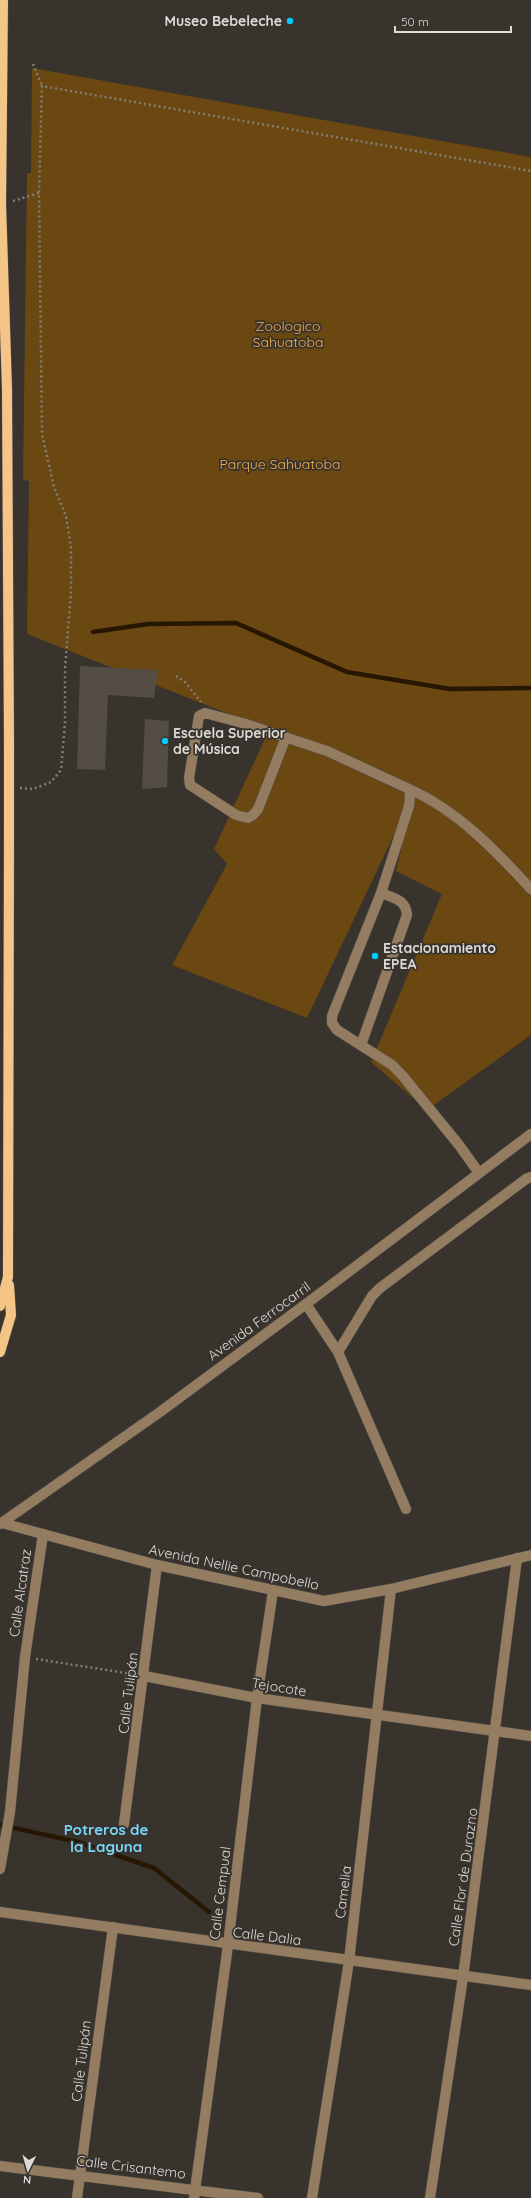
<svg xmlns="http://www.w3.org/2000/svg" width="531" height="2198" font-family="Quicksand,sans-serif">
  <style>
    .green { fill: #6b4711 }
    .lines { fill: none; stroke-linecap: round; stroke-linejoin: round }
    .stream { stroke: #271601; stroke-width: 4.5 }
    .building { fill: #534d46 }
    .minor-casing { stroke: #56514b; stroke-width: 11 }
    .major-casing { stroke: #56514b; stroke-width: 11 }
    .path { stroke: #827e78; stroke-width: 2.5; stroke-dasharray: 2 3; stroke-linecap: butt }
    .minor { stroke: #947c60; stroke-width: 10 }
    .major { stroke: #f5c487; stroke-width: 10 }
    .major-bridge-casing { stroke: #56514b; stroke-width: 11; stroke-linecap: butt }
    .major-bridge { stroke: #f5c487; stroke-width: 10 }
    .poi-dot { fill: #01cbf9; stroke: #38332d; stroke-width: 1.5 }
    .labels { text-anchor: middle; stroke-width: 3.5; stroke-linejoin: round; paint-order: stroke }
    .poi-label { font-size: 14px; font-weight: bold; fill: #dedad6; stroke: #38332d; text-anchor: start }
    .park-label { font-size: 14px; fill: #f9b04b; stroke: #38332d }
    .street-label { font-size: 14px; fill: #dedad6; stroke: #38332d }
    .neighbourhood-label { font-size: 15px; font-weight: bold; fill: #78d6f6; stroke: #38332d }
  </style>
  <rect width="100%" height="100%" fill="#38332d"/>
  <path class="green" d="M32 68 531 157V1035L427 1110 371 1062 442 894 396 871 415 788 284 736 412 797 307 1018 172 965 227 864 214 849 269 730 27 634 29 481 23 480 27 173H31Z"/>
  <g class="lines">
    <g class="stream">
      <path d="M93 632 148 624 236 623 347 672 450 689 531 688"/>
      <path d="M0 1825 78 1842 154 1868 209 1912"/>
    </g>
  </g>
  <g class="building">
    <path d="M80 666 158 670 154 698 108 695 105 770 77 769Z"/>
    <path d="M145 719 169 721 167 787 142 789Z"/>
  </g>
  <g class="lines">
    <g class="minor-casing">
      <g id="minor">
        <path d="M286 737 258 809 253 815 248 818 236 815 190 785 189 778 199 716 205 713 246 724 327 751 409 789 410 797 409 806 381 893 332 1016V1023L337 1030 392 1065 402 1075 459 1145 479 1173"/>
        <path d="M409 789C457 810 496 851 531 889"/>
        <path d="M361 1045 407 915C406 900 394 898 381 893"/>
        <path d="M306 1304 338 1352 406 1509"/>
        <path d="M338 1352 372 1296 380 1288 526 1179 531 1177"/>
        <path d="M2 1523 157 1565 324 1601 391 1589 531 1555"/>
        <path d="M0 1524 160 1412 306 1304 531 1134"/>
        <path d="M144 1676 257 1698 531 1736"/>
        <path d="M124 1824 157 1565"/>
        <path d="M0 1869 10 1812 25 1657 43 1534"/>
        <path d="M0 1912 531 1985"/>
        <path d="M0 2166 258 2198"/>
        <path d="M77 2198 113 1927"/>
        <path d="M194 2198 228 1945 257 1698 273 1591"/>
        <path d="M312 2198 349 1961 391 1589"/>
        <path d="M430 2198 463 1977 517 1558"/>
      </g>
    </g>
    <g class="major-casing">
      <g id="major">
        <path d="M3 0 1 204 7 389 9 745"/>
        <path d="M0 1306 8 1277 9 828"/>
        <path d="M0 1352 11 1315 9 1285"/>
      </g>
    </g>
    <g class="path">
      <path d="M33 64 42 86"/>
      <path d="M13 201 39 193"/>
      <path d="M176 676 185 682 201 702"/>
      <path d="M20 788 33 789 51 782 61 770 65 723V669L71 592V547L66 516 54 487 42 434 39 193 42 86 531 171"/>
      <path d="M36 1659 132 1674"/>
    </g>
    <use href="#minor" class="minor"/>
    <use href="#major" class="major"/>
    <g class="major-bridge-casing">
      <path id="major-bridge" d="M9 745V828"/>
    </g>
    <use href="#major-bridge" class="major-bridge"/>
  </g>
  <g class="poi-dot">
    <circle cx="290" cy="21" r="4"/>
    <circle cx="165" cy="741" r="4"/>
    <circle cx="375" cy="956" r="4"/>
  </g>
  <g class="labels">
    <g class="poi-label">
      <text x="282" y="26" text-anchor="end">Museo Bebeleche</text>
      <text x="173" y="738">Escuela Superior<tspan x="173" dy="16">de Música</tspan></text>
      <text x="383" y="953">Estacionamiento<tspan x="383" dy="16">EPEA</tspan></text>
    </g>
    <g class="park-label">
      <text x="288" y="331">Zoologico<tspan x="288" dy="16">Sahuatoba</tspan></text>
      <text x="280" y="469">Parque Sahuatoba</text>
    </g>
    <g class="street-label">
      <text transform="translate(259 1321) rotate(-36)" y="5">Avenida Ferrocarril</text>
      <text transform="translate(234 1567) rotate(12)" y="5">Avenida Nellie Campobello</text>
      <text transform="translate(20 1593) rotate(-82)" y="5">Calle Alcatraz</text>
      <text transform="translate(279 1687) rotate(9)" y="5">Tejocote</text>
      <text transform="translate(128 1693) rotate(-83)" y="5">Calle Tulipán</text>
      <text transform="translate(463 1877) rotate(-82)" y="5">Calle Flor de Durazno</text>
      <text transform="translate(343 1892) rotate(-83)" y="5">Camelia</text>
      <text transform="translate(220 1893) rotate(-83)" y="5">Calle Cempual</text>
      <text transform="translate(267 1936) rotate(7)" y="5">Calle Dalia</text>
      <text transform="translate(81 2061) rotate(-83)" y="5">Calle Tulipán</text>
      <text transform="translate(131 2167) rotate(7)" y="5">Calle Crisantemo</text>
    </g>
    <g class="neighbourhood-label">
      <text x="106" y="1835">Potreros de<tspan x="106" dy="17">la Laguna</tspan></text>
    </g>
  </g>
  <g transform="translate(28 2170) rotate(185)" stroke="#38332d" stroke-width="3" paint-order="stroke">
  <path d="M0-3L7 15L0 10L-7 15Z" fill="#dedad6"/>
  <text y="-6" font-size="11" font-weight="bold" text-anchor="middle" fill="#dedad6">N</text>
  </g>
  <path d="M395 26v6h116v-6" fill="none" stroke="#dedad6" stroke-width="2"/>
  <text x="401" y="26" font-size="12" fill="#dedad6" stroke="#38332d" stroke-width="3" paint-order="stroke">50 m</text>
</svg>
